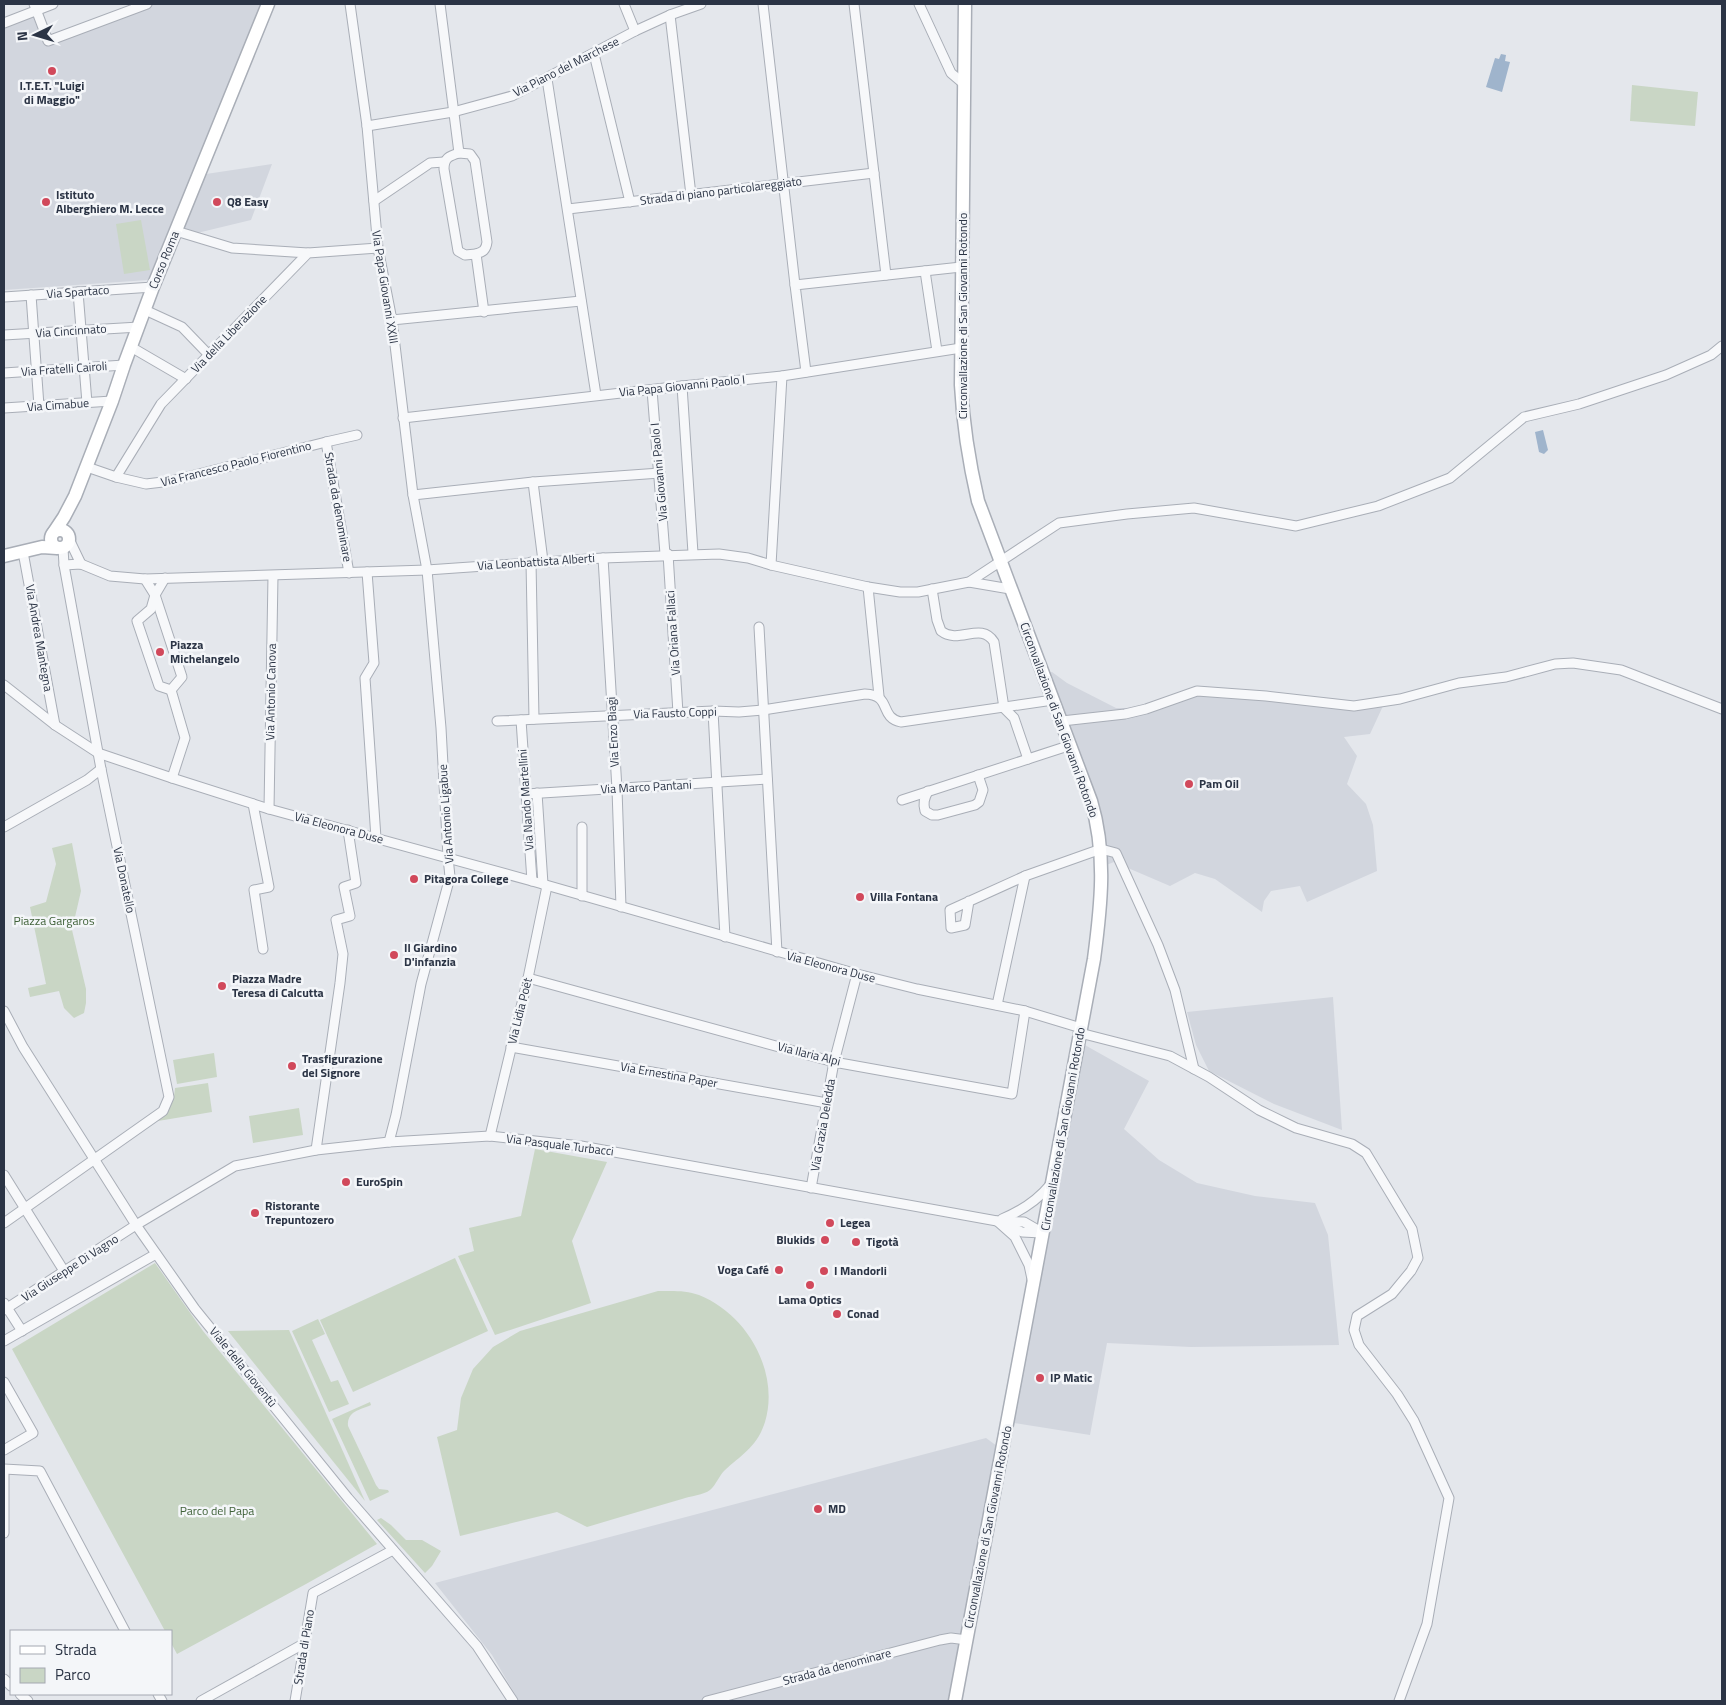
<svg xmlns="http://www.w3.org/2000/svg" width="1726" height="1705" font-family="'Titillium Web',sans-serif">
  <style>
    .built { fill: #d2d6de }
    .green { fill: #c9d6c5 }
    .water { fill: #9fb4cc }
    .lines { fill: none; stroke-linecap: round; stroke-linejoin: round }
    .street-casing { stroke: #a9aeb7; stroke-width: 11 }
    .secondary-casing { stroke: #a9aeb7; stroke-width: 15 }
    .street { stroke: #f7f8fa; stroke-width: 9 }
    .secondary { stroke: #fff; stroke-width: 12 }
    .poi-dot { fill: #d1495b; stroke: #f4f6f9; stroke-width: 2 }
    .labels { text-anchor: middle; stroke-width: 5; stroke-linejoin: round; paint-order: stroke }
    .street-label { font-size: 12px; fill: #2b3445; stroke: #f4f6f9 }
    .poi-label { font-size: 12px; font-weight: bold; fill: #2b3445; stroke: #f4f6f9; text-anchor: start }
    .park-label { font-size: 12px; fill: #3f6138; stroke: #f4f6f9 }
  </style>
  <rect width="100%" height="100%" fill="#e4e7ec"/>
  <g class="built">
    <path d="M153 4H261L194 170 206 174 272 164 251 220 193 234 170 226 148 280 4 290V27L33 16 44 45Z"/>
    <path d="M1052 672 1067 683 1116 708H1135L1195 687 1383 706 1370 734 1344 737 1357 756 1347 784 1366 804 1373 825 1377 871 1307 902 1300 886 1271 891 1264 901 1262 912 1215 879 1195 873 1170 886 1114 862 1096 869 1092 832 1086 808 1036 675Z"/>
    <path d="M1333 997 1342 1130 1274 1104 1209 1071 1196 1045 1187 1012Z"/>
    <path d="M1083 1044 1149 1081 1124 1129 1159 1160 1197 1183 1255 1196 1315 1203 1328 1235 1339 1345 1191 1347 1107 1343 1090 1435 1014 1423Z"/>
    <path d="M986 1438 997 1446 948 1701H519L492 1655 435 1583Z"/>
  </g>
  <g class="green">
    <path d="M1632 85 1698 92 1695 126 1630 121Z"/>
    <path d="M141 220 150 270 124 274 116 224Z"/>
    <path d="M72 843 81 891 72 930 86 989V1003L84 1013 74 1018 64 1008 59 991 30 997 28 988 46 984 30 907 46 902 56 864 52 848Z"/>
    <path d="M214 1053 217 1077 177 1084 173 1060Z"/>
    <path d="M208 1083 212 1112 158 1121C169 1111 174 1103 175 1088Z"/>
    <path d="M299 1108 303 1135 253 1143 249 1116Z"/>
    <path d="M535 1149 607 1162 572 1241 591 1303 495 1335 458 1256 474 1251 469 1228 521 1216Z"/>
    <path d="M455 1258 488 1331 353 1392 320 1320Z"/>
    <path d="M155 1263 203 1331 377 1544 306 1584 177 1654 171 1643V1631H165L12 1349Z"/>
    <path d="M658 1291C672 1291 686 1290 699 1295 747 1314 780 1372 765 1422 757 1447 741 1455 724 1471 719 1476 716 1485 710 1490 704 1495 690 1496 682 1499 650 1508 618 1518 587 1527L557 1512 460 1536 437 1437 457 1430 461 1398 473 1369 493 1347 520 1331Z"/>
    <path d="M318 1319 325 1334 312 1340 331 1382 338 1380 349 1404 329 1412 292 1331Z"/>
    <path d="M289 1330 365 1501 228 1331Z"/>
    <path d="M370 1402 371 1405C360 1410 347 1411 348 1426L376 1485 379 1489 388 1490 389 1492 370 1501 332 1419Z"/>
    <path d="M381 1518 391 1525 406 1540H422L441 1551 432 1566 425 1573 377 1520Z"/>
  </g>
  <g class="water">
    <path d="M1501 54 1506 55 1505 61 1510 62 1502 92 1486 87 1495 58 1499 59Z"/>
    <path d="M1543 430 1548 450 1544 454 1539 452 1535 432Z"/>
  </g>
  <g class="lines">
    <g class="street-casing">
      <g id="street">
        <path d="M34 4 48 41 147 4"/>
        <path d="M350 4 367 126 378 248 392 320 413 495 427 570 441 728 448 857 450 877 421 984 396 1115 389 1142"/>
        <path d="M440 4 459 153C449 156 444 158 444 169L458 251 465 255 476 254"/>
        <path d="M624 4 635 31"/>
        <path d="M763 4 795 285"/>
        <path d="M854 4 886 275"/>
        <path d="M919 4 951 73 964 84"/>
        <path d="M670 15 691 195"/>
        <path d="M4 23 53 4"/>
        <path d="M594 54 630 202"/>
        <path d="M547 79 596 395"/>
        <path d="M367 126 453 112 512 96 635 31 670 15 701 4"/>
        <path d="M459 153 470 154 475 161 487 242C486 250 483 252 476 254L484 312"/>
        <path d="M374 201 430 163 444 162"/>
        <path d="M568 209 874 173"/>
        <path d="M176 231 232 248 308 253"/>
        <path d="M925 271 937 351"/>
        <path d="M78 292 87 403"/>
        <path d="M31 295 39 406"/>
        <path d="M4 297 153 287"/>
        <path d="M145 310 182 327 209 355"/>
        <path d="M392 320 581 301"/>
        <path d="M4 335 139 327"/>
        <path d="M131 347 186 379"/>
        <path d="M806 372 795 285 961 267"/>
        <path d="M4 373 124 365"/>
        <path d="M682 386 693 553"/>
        <path d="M652 390 665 554"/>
        <path d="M4 408 112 401"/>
        <path d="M403 418 682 386 782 376 961 348"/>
        <path d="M326 442 349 573"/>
        <path d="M87 467 116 477 146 484 171 481 326 442 357 435"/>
        <path d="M116 477 161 404 308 253 378 248"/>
        <path d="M533 482 543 561"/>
        <path d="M413 495 533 482 660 473"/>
        <path d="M68 537 81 564"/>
        <path d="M23 552 55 725"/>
        <path d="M668 554 678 713"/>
        <path d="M603 558 617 789 621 907"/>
        <path d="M531 562 534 719"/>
        <path d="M64 565 81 564 110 576 145 579 427 570 603 558 719 554 748 558 771 565 868 587 900 592H918L969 582 1059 523 1127 514 1194 508 1296 526 1378 506 1450 478 1524 417 1579 404 1666 375 1711 355 1722 346"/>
        <path d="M771 565 782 376"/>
        <path d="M367 572 374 663 365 678 376 838"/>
        <path d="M165 578 155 595 151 609 137 621 159 686 171 690"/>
        <path d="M145 579 155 595 182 677 171 690"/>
        <path d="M969 582 1010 589"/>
        <path d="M868 587 879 696"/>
        <path d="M932 589 937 620 941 631C959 645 981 621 994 642L1004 708 1014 718 1028 759"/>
        <path d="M759 627 777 952"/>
        <path d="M4 685 55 725 98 753 172 778 269 809 532 881 857 974 917 989 1025 1011 1081 1028"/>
        <path d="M171 690 185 738 172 778"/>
        <path d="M713 711 725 937"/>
        <path d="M521 720 532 881"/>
        <path d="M497 721 713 711 739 712 763 710 865 694C893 695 878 717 901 722L1053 700"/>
        <path d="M1062 721 1125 714 1146 709 1197 691 1266 696 1354 706 1400 699 1459 683 1506 677 1555 664 1573 663 1621 670 1722 709"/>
        <path d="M928 791C924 799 923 803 925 811L932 815H938L975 805 979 802 983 790 978 775"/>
        <path d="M537 793 543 884"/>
        <path d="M526 794 767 779"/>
        <path d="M902 800 1071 745"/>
        <path d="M253 804 269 887 254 890 263 949"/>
        <path d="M269 809 273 576"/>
        <path d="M4 827 87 780 101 769"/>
        <path d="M582 827V896"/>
        <path d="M969 901 965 925 951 928 950 910 1025 876 1101 849 1116 853 1158 945 1175 990 1194 1069"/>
        <path d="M528 978 834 1062 1012 1094 1025 1011"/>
        <path d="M997 1005 1025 876"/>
        <path d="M4 1011 23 1047 136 1225 195 1309 348 1498 477 1646 513 1701"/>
        <path d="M1080 1033 1170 1056 1209 1077 1259 1110 1296 1128 1352 1144 1366 1153 1412 1229 1418 1258 1411 1271 1392 1294 1357 1316 1354 1330 1359 1345 1397 1394 1414 1421 1449 1498 1427 1624 1399 1701"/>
        <path d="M511 1047 827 1103"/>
        <path d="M490 1136 528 978 547 886"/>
        <path d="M316 1150 340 983 343 954 336 920 350 916 344 887 356 883 348 830"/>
        <path d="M4 1175 64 1271"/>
        <path d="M811 1188 834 1062 857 974"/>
        <path d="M1002 1219C1021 1211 1037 1201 1050 1185"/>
        <path d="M997 1221 1015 1237 1029 1265 1032 1279"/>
        <path d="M4 1223 163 1111 169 1097 101 769 64 565 63 548"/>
        <path d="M1004 1224 1022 1232 1042 1233"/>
        <path d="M4 1303 22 1331"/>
        <path d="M4 1310 136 1225 235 1166 316 1150 389 1142 490 1136 581 1146 997 1221 1024 1222 1043 1233"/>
        <path d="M4 1341 156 1254"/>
        <path d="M4 1382 33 1433 4 1450"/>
        <path d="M4 1469 40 1471 125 1631"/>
        <path d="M4 1473V1533"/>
        <path d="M4 1679 11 1686"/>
        <path d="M20 1694 28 1701"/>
        <path d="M158 1694 162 1701"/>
        <path d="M201 1701 305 1643"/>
        <path d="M295 1701 313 1593 393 1550"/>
        <path d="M707 1701 940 1640 951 1638 967 1640"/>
      </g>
    </g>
    <g class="secondary-casing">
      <g id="secondary">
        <circle cx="60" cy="539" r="9"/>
        <path d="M54 532 64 517 75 496 112 401 124 365 153 287 268 4"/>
        <path d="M4 556 42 547 57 548"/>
        <path d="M955 1701 1094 959C1101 906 1107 854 1091 801L978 501C969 462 963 425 961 385L965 4"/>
      </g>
    </g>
    <use href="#street" class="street"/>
    <use href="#secondary" class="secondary"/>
  </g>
  <g class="poi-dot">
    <circle cx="52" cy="71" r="5"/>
    <circle cx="46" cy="202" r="5"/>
    <circle cx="217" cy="202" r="5"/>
    <circle cx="160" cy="652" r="5"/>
    <circle cx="1189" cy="784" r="5"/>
    <circle cx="414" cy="879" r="5"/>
    <circle cx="860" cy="897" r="5"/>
    <circle cx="394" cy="955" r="5"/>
    <circle cx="222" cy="986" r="5"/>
    <circle cx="292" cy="1066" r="5"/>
    <circle cx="346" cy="1182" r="5"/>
    <circle cx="255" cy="1213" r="5"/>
    <circle cx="830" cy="1223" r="5"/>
    <circle cx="825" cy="1240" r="5"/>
    <circle cx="856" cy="1242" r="5"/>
    <circle cx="779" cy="1270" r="5"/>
    <circle cx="824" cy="1271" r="5"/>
    <circle cx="810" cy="1285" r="5"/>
    <circle cx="837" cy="1314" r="5"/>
    <circle cx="1040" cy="1378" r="5"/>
    <circle cx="818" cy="1509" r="5"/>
  </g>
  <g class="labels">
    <g class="street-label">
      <text transform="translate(566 67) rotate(-27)" y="4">Via Piano del Marchese</text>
      <text transform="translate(721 191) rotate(-7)" y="4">Strada di piano particolareggiato</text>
      <text transform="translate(164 260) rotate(-68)" y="4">Corso Roma</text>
      <text transform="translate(385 287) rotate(81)" y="4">Via Papa Giovanni XXIII</text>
      <text transform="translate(78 292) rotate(-4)" y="4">Via Spartaco</text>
      <text transform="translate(963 316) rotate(-90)" y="4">Circonvallazione di San Giovanni Rotondo</text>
      <text transform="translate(71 331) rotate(-4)" y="4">Via Cincinnato</text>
      <text transform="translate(229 334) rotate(-46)" y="4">Via della Liberazione</text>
      <text transform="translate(64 369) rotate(-4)" y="4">Via Fratelli Cairoli</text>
      <text transform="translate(682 386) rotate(-6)" y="4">Via Papa Giovanni Paolo I</text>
      <text transform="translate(58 405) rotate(-4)" y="4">Via Cimabue</text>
      <text transform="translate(236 464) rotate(-14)" y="4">Via Francesco Paolo Fiorentino</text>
      <text transform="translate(659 472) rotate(-95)" y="4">Via Giovanni Paolo I</text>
      <text transform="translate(338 507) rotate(80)" y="4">Strada da denominare</text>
      <text transform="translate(536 562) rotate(-4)" y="4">Via Leonbattista Alberti</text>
      <text transform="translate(673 633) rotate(-94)" y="4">Via Oriana Fallaci</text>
      <text transform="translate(39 638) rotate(80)" y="4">Via Andrea Mantegna</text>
      <text transform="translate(271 692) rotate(-89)" y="4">Via Antonio Canova</text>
      <text transform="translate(675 713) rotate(-2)" y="4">Via Fausto Coppi</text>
      <text transform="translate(1059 720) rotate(70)" y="4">Circonvallazione di San Giovanni Rotondo</text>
      <text transform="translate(613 732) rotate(-93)" y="4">Via Enzo Biagi</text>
      <text transform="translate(646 787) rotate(-3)" y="4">Via Marco Pantani</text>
      <text transform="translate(526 800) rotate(-94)" y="4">Via Nando Martellini</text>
      <text transform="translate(446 814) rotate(-94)" y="4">Via Antonio Ligabue</text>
      <text transform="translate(339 828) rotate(15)" y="4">Via Eleonora Duse</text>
      <text transform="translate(124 880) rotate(78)" y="4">Via Donatello</text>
      <text transform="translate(831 967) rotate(15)" y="4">Via Eleonora Duse</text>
      <text transform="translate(520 1011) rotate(-76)" y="4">Via Lidia Poët</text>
      <text transform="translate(809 1054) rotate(14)" y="4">Via Ilaria Alpi</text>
      <text transform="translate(669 1075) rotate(10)" y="4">Via Ernestina Paper</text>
      <text transform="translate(823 1125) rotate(-80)" y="4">Via Grazia Deledda</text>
      <text transform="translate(1063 1129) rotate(-80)" y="4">Circonvallazione di San Giovanni Rotondo</text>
      <text transform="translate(560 1145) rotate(7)" y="4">Via Pasquale Turbacci</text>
      <text transform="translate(70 1268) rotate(-33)" y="4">Via Giuseppe Di Vagno</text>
      <text transform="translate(243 1367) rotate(51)" y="4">Viale della Gioventù</text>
      <text transform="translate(988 1527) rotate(-79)" y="4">Circonvallazione di San Giovanni Rotondo</text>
      <text transform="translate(304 1647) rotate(-81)" y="4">Strada di Piano</text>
      <text transform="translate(837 1667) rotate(-15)" y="4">Strada da denominare</text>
    </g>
    <g class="poi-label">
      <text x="52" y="90" text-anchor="middle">I.T.E.T. "Luigi<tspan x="52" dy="14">di Maggio"</tspan></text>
      <text x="56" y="199">Istituto<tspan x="56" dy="14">Alberghiero M. Lecce</tspan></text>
      <text x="227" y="206">Q8 Easy</text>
      <text x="170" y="649">Piazza<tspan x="170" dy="14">Michelangelo</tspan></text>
      <text x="1199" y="788">Pam Oil</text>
      <text x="424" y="883">Pitagora College</text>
      <text x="870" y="901">Villa Fontana</text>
      <text x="404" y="952">Il Giardino<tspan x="404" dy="14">D'infanzia</tspan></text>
      <text x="232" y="983">Piazza Madre<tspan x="232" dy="14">Teresa di Calcutta</tspan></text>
      <text x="302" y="1063">Trasfigurazione<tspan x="302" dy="14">del Signore</tspan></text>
      <text x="356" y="1186">EuroSpin</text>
      <text x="265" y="1210">Ristorante<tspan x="265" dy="14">Trepuntozero</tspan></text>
      <text x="840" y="1227">Legea</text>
      <text x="815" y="1244" text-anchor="end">Blukids</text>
      <text x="866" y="1246">Tigotà</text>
      <text x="769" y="1274" text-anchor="end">Voga Café</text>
      <text x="834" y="1275">I Mandorli</text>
      <text x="810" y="1304" text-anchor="middle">Lama Optics</text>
      <text x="847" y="1318">Conad</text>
      <text x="1050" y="1382">IP Matic</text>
      <text x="828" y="1513">MD</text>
    </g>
    <g class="park-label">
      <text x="54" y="925">Piazza Gargaros</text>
      <text x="217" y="1515">Parco del Papa</text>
    </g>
  </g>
  <rect width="1726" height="1705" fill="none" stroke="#2b3445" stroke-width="10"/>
  <rect x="10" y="1630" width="162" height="65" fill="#f4f6f9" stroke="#a4a8b1"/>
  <rect x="20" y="1646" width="25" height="8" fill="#ffffff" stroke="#a4a8b1"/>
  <text x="55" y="1655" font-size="15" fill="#2b3445">Strada</text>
  <rect x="20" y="1668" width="25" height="15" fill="#c9d6c5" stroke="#a4a8b1"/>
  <text x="55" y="1680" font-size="15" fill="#2b3445">Parco</text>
  <g transform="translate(35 35) rotate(265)" stroke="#f4f6f9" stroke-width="4" paint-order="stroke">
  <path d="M0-4L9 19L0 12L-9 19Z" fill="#2b3445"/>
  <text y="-8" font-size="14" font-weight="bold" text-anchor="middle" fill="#2b3445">N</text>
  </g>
</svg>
